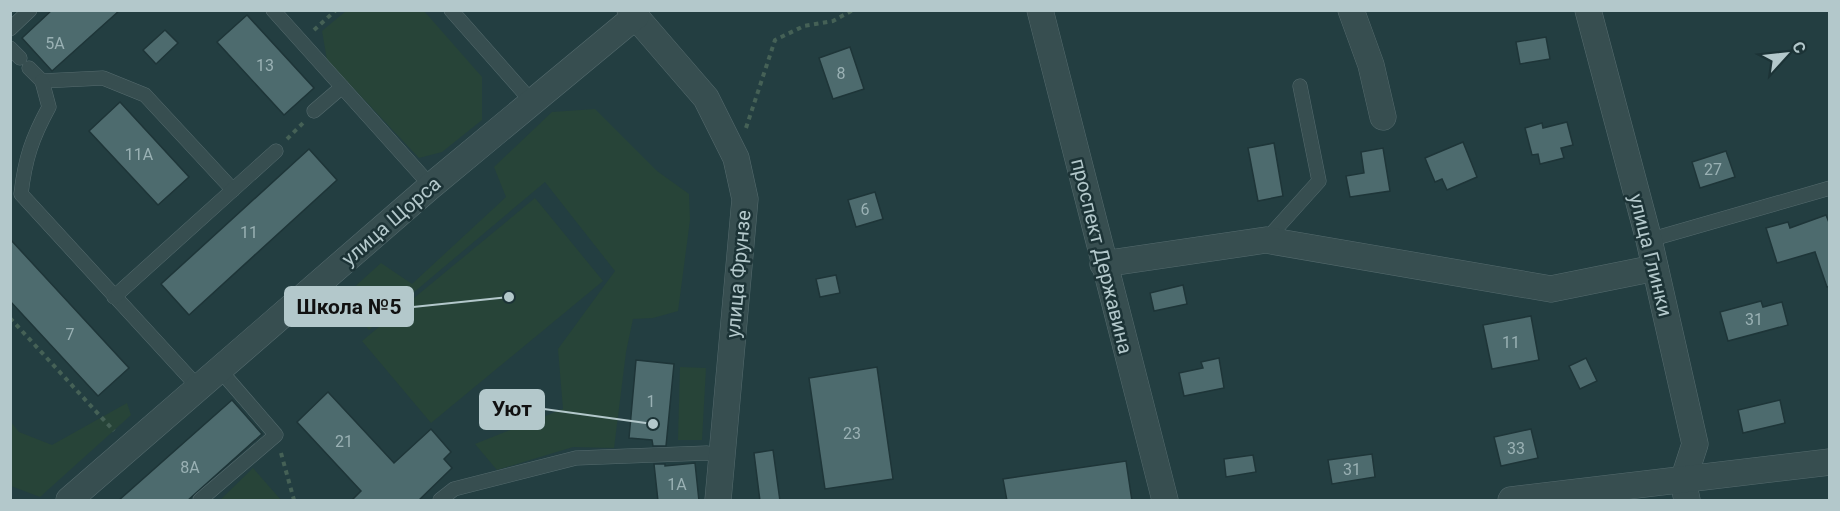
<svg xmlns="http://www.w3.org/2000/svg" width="1840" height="511" font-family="Roboto,sans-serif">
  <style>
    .green { fill: #274438 }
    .building { fill: #4d6b6e; stroke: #1e3538; stroke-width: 1.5 }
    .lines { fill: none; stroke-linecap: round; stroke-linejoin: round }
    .service-casing { stroke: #556b6e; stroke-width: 15 }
    .minor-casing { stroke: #556b6e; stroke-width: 27 }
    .path { stroke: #456156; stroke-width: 4; stroke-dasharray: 4.5 4.5; stroke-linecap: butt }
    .service { stroke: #374e50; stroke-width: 14 }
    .minor { stroke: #374e50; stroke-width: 26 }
    .labels { text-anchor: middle; stroke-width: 5; stroke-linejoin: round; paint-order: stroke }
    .number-label { font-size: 16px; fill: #9ab1b4 }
    .street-label { font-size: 20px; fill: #b3c8cb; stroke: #1c3336 }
    .leader { fill: none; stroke: #b3c8cb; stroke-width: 2 }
    .callout-dot { fill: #b3c8cb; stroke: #1c3336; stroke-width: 2 }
    .callout { fill: #b3c8cb; stroke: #b3c8cb; stroke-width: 2 }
    .callout-label { font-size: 21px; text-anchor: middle; font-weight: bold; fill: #111 }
  </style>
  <rect width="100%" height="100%" fill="#233e41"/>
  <g class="green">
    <path d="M346 11H424L482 77V120L442 152 419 158 327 60 322 31Z"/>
    <path d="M595 109 657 171 689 194 690 220 678 311 653 318 633 319 626 352 614 448 573 447 497 470 475 444 563 409 558 349 615 271 545 182 369 330 341 299 381 263 412 284 506 197 494 167 552 112Z"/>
    <path d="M535 198 603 281 431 423 362 341Z"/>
    <path d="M680 367 706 368 702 440H678Z"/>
    <path d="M127 403 131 415 40 497 11 486V422L19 432 52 445Z"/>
    <path d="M253 468 281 500H220Z"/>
  </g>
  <g class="building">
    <path d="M52 10H120L52 71 22 38Z"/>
    <path d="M247 15 314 88 284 115 217 42Z"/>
    <path d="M165 30 178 43 156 64 143 50Z"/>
    <path d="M1546 37 1550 59 1520 64 1516 42Z"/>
    <path d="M850 47 864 89 833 99 819 58Z"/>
    <path d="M120 102 189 177 158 205 89 131Z"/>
    <path d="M1567 122 1573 145 1561 148 1564 158 1540 164 1538 154 1532 155 1525 128 1542 123 1543 128Z"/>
    <path d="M1463 142 1477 177 1447 190 1442 179 1435 182 1425 158Z"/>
    <path d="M1274 143 1283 196 1258 201 1248 148Z"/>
    <path d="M1383 148 1390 191 1350 197 1346 176 1364 173 1361 152Z"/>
    <path d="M309 149 337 180 189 315 161 284Z"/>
    <path d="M1726 151 1735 177 1700 188 1692 162Z"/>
    <path d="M875 192 883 219 856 227 848 200Z"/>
    <path d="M1826 215 1830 225V286L1827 287 1815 252 1777 263 1766 228 1788 222 1790 228Z"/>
    <path d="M10 239 129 368 98 396 10 301Z"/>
    <path d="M836 275 840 293 820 297 816 279Z"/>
    <path d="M1183 285 1187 304 1154 311 1150 293Z"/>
    <path d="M1761 301 1763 307 1782 302 1788 325 1728 341 1720 312Z"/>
    <path d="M1531 316 1539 360 1492 369 1483 325Z"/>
    <path d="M1219 358 1224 388 1184 396 1179 373 1203 368 1201 362Z"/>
    <path d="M1586 358 1597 381 1580 389 1569 366Z"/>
    <path d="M636 360 674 364 666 446H653L652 440 629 438Z"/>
    <path d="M877 367 893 479 825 489 809 378Z"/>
    <path d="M328 392 394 463 431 429 451 452 444 459 452 468 418 501H351L361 491 297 422Z"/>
    <path d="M232 400 262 434 187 501H118Z"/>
    <path d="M1780 400 1785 423 1743 433 1738 410Z"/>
    <path d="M1531 429 1538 458 1501 466 1494 437Z"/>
    <path d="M773 450 780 501H760L754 453Z"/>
    <path d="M1372 454 1375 477 1332 484 1328 460Z"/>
    <path d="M1253 455 1256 472 1226 477 1224 459Z"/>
    <path d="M1126 461 1132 501H1007L1003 479Z"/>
    <path d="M695 463 699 501H658L654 464H665V466Z"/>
  </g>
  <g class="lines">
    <g class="service-casing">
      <g id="service">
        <path d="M273 10 431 186"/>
        <path d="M451 10 533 103"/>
        <path d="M10 29 30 10"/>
        <path d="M10 48 20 58"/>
        <path d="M29 68 42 81 103 78 145 95 233 190"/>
        <path d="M42 81 49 107C32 138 25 159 21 194L198 387"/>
        <path d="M314 111 342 87"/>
        <path d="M1266 240 1319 181 1300 86"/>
        <path d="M1649 240 1830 188"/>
        <path d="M114 297 276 151"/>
        <path d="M200 500 276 435 219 369"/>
        <path d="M440 500 454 489 576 458 707 453 720 456"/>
      </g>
    </g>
    <g class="minor-casing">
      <g id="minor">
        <path d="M630 10 706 98 736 158 745 199 718 500"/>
        <path d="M1040 10 1165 500"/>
        <path d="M1351 10 1371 65 1383 117"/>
        <path d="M1588 10 1649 240 1695 444 1683 481 1687 500"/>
        <path d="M1103 264 1266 240 1551 289 1655 268"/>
        <path d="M69 500 431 186 636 16"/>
        <path d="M1511 500 1830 462"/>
      </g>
    </g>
    <g class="path">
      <path d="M314 30 336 10"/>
      <path d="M746 128 775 40 804 26 833 21 853 10"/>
      <path d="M287 139 303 123"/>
      <path d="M10 318 114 431"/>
      <path d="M281 453 294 500"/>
    </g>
    <use href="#service" class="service"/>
    <use href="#minor" class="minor"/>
  </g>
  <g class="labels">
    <g class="number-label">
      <text x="55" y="49">5А</text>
      <text x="265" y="71">13</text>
      <text x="841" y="79">8</text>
      <text x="139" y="160">11А</text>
      <text x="1713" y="175">27</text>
      <text x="865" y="215">6</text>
      <text x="249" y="238">11</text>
      <text x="1754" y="325">31</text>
      <text x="70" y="340">7</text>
      <text x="1511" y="348">11</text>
      <text x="651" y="407">1</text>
      <text x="852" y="439">23</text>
      <text x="344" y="447">21</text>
      <text x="1516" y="454">33</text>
      <text x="190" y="473">8А</text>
      <text x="1352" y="475">31</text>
      <text x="677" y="490">1А</text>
    </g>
    <g class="street-label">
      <text transform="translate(391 221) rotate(-41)" y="7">улица Щорса</text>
      <text transform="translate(1651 255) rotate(76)" y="7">улица Глинки</text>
      <text transform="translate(1102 256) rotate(76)" y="7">проспект Державина</text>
      <text transform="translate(738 274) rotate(-85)" y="7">улица Фрунзе</text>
    </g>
  </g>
  <path class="leader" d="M509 297L413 307M653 424L544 409"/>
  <g class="callout-dot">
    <circle cx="509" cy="297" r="6"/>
    <circle cx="653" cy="424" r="6"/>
  </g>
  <g class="callout">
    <rect x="285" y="287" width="128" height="39" rx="6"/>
    <rect x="480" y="390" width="64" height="39" rx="6"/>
  </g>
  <g class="callout-label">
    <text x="349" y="314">Школа №5</text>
    <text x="512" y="416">Уют</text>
  </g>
  <rect width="1840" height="511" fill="none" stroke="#b3c8cb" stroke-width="24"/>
  <g transform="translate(1786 54) rotate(63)" stroke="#1c3336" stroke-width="4.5" paint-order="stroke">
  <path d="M0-4.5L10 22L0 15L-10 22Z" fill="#b3c8cb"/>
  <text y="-9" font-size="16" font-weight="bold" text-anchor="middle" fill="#b3c8cb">С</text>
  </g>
</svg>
